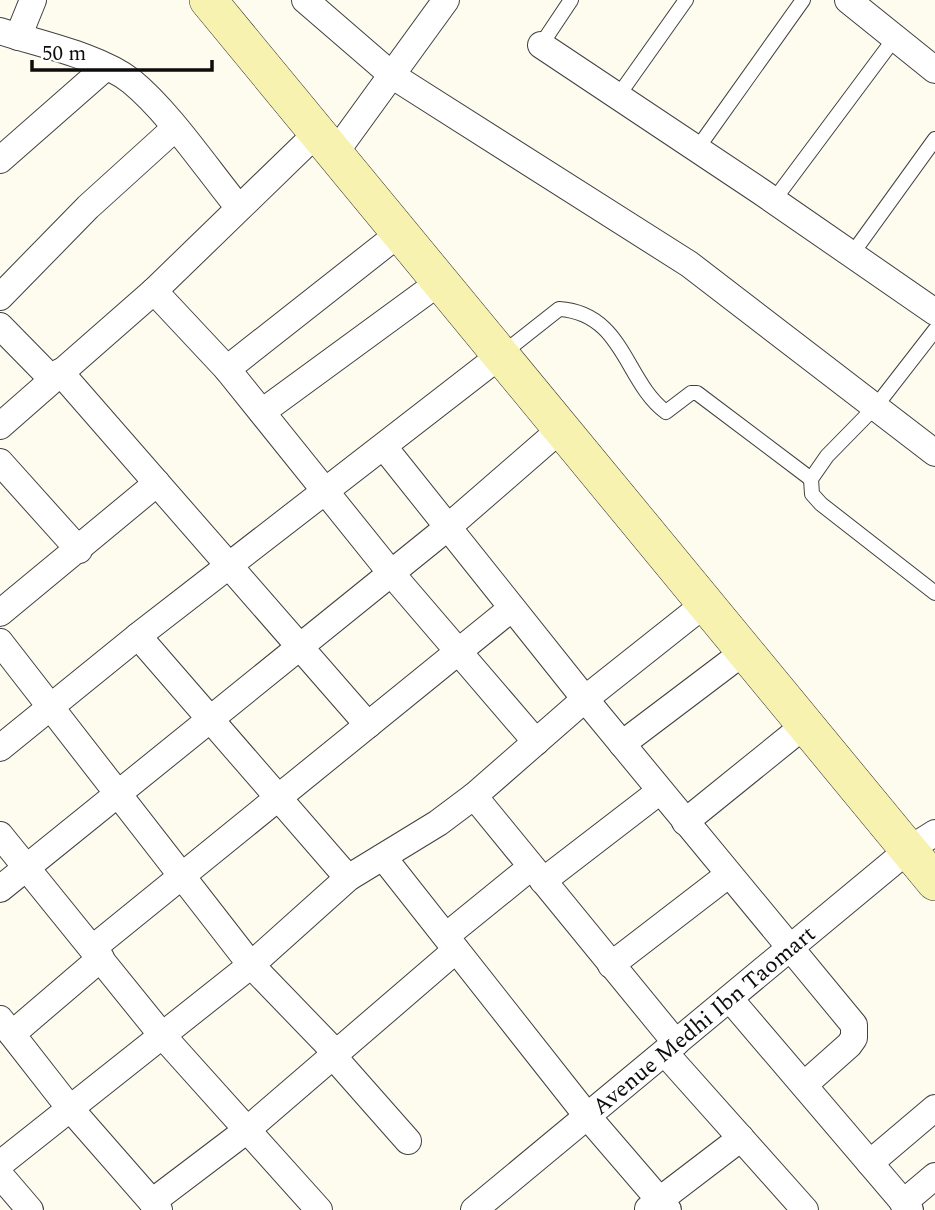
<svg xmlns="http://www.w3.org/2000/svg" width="935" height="1210" font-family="Spectral,serif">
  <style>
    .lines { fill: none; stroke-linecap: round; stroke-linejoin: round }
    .lane-casing { stroke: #404040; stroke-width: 16 }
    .street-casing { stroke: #404040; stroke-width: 28 }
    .secondary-casing { stroke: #2f2f2f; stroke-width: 38 }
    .lane { stroke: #fff; stroke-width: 14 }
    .street { stroke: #fff; stroke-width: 26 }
    .secondary { stroke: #f8f2b0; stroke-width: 37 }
    .labels { text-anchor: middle; stroke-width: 7; stroke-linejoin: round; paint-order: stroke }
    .street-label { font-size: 23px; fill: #0d0d0d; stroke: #fff }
  </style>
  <rect width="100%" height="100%" fill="#fefbef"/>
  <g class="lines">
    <g class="lane-casing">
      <g id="lane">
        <path d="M541 45 571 0"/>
        <path d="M618 96 686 0"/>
        <path d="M697 149 803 0"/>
        <path d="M774 200 894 39"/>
        <path d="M852 254 935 139"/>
        <path d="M935 330 876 406 827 456 811 479 812 494 821 504 935 593"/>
        <path d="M502 354 559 309C624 313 625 382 666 412L691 393H697L811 479"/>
      </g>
    </g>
    <g class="street-casing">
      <g id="street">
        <path d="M305 0 393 76 689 264 935 453"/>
        <path d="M848 0 935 70"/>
        <path d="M0 31C39 44 99 56 131 81 169 112 207 169 239 208"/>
        <path d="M18 37 33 0"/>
        <path d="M541 45 760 191 935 312"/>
        <path d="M335 153 446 0"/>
        <path d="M0 160 106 67"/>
        <path d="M154 291 227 369 391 573 536 742"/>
        <path d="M0 297 88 207 174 129"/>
        <path d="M0 326 52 379"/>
        <path d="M227 369 401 232"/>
        <path d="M60 372 368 725"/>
        <path d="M262 412 441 281"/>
        <path d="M0 426 154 291 318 132"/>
        <path d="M384 447 585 699 854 1025V1038L849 1045 804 1085"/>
        <path d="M0 462 79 550"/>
        <path d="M0 613 157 483"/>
        <path d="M138 636 348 878"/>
        <path d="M0 642 251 965 336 1053"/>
        <path d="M622 744 745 651"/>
        <path d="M0 748 138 636 502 354"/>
        <path d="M474 796 676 1043"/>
        <path d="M685 822 805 725"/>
        <path d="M0 835 161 1034 319 1210"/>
        <path d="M383 857 588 1117 668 1210"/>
        <path d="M543 881 660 791"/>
        <path d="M0 889 447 528 562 428"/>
        <path d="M446 936 531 867"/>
        <path d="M93 948 512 608"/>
        <path d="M611 965 728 875"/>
        <path d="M730 999 910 1210"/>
        <path d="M0 1019 68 1106 159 1210"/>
        <path d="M12 1034 101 958"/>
        <path d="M665 1053 805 1210"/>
        <path d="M333 1056 408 1141"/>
        <path d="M870 1163 935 1108"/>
        <path d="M0 1164 251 965 348 878 438 823 474 796 585 699 706 603"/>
        <path d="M0 1175 30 1210"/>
        <path d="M152 1202 247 1130 456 950"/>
        <path d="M903 1203 935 1176"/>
        <path d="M648 1209 741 1138"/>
        <path id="s1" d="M474 1210 908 850 935 833"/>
      </g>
    </g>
    <g class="secondary-casing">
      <path id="secondary" d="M208 0 935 882"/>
    </g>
    <use href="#lane" class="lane"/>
    <use href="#street" class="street"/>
    <use href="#secondary" class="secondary"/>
  </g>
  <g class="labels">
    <g class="street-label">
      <text dy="8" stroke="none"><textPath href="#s1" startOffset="298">Avenue Medhi Ibn Taomart</textPath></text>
    </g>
  </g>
  <path d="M32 60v10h180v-10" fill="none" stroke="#0d0d0d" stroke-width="3.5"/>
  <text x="42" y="60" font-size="21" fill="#0d0d0d" stroke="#ffffff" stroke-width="5" paint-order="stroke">50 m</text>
</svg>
